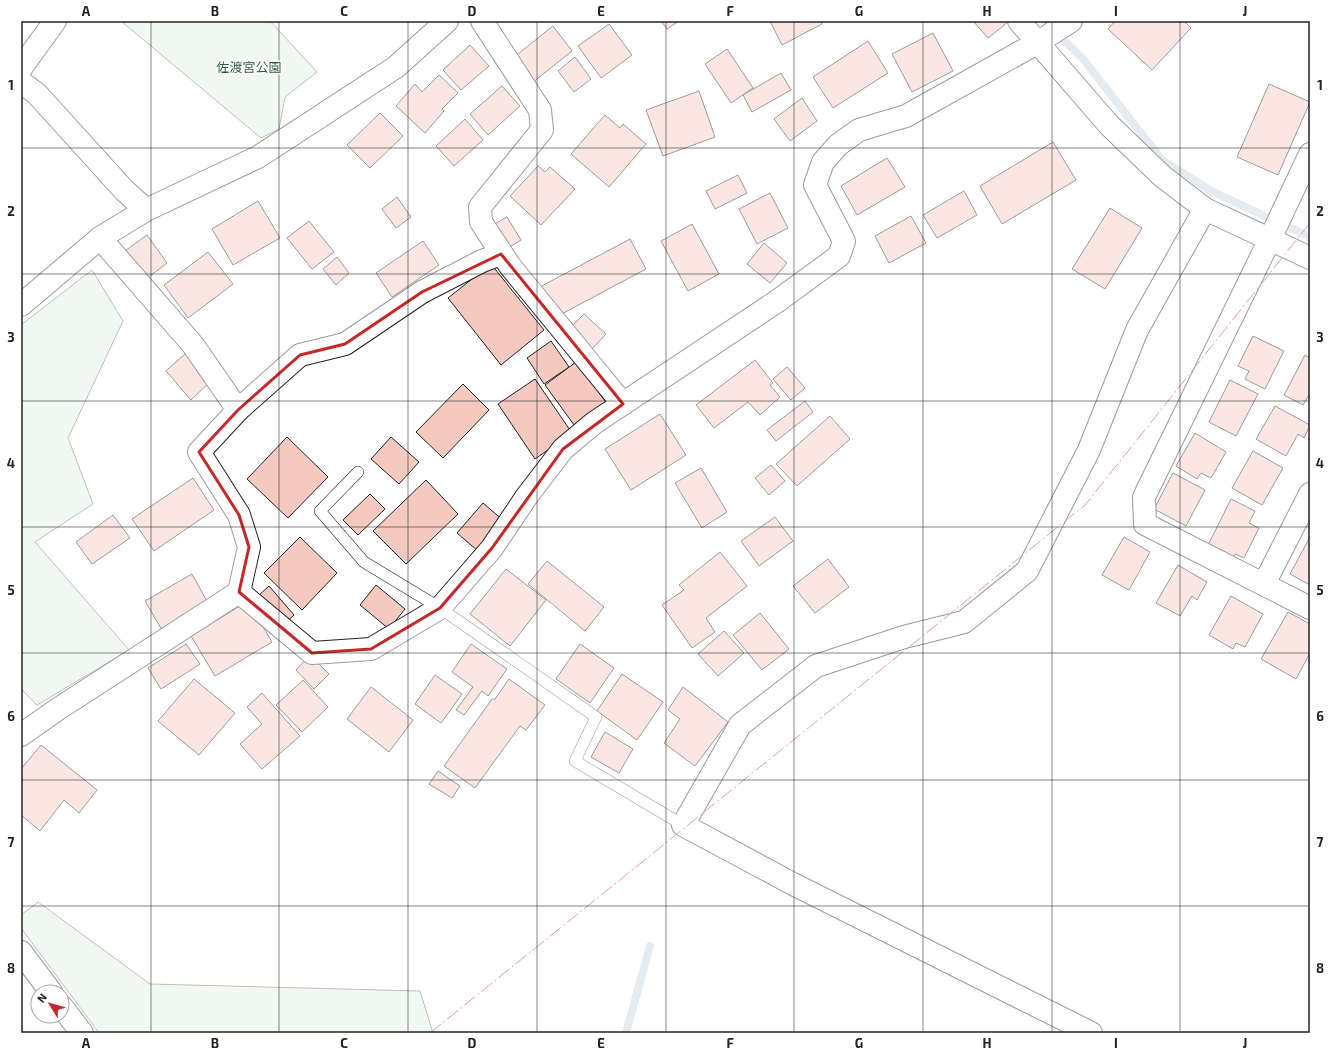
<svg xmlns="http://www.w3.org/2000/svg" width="1331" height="1054" font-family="'Exo 2','Noto Sans JP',sans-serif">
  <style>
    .green { fill: #e0efe3; stroke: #6f6f6f }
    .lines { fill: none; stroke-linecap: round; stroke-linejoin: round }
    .stream { stroke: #c7d3dd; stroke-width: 8 }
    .building { fill: #f3c9c0; stroke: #222 }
    .service-casing { stroke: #222; stroke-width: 12 }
    .minor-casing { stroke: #222; stroke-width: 24 }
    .service { stroke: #fff; stroke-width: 11 }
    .minor { stroke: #fff; stroke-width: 22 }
    .power { stroke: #c62828; stroke-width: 1; stroke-dasharray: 14 3 2 3; stroke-linecap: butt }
    .marked { fill: none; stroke: #c62828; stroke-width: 3; stroke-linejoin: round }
    .grid { fill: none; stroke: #222; stroke-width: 1; stroke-opacity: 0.55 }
    .labels { text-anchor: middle; stroke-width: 3; stroke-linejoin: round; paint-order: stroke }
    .park-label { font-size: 13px; fill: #2f5e38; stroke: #fff }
    .neatline { fill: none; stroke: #222; stroke-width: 1.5 }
    .grid-label { font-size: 13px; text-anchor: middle; font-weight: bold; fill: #222 }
  </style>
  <rect width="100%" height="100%" fill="#fff"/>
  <g class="green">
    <path d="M121 21H270L317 72 285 97 279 129 261 138Z"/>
    <path d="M92 270 123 321 68 438 93 504 35 542 129 650 37 705 21 689V325Z"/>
    <path d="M38 902 150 984 420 991 433 1033H99L21 928V915Z"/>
  </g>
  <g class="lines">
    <g class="stream">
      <path d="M1045 21 1083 59 1162 160 1211 191 1310 237"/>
      <path d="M626 1033 650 946"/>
    </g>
  </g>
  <g class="building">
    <path d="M661 21H679L667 29Z"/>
    <path d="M770 21H821L822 24 782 45Z"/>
    <path d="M973 21H1007L1008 22 988 38Z"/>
    <path d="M1115 21H1184L1191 28 1152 70 1108 29Z"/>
    <path d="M609 24 632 55 601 78 578 46Z"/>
    <path d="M553 26 572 51 532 83 513 58Z"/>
    <path d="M933 33 953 71 912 92 892 54Z"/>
    <path d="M868 41 888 73 833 108 813 77Z"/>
    <path d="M470 45 489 66 461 90 443 70Z"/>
    <path d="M727 49 753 88 731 103 705 64Z"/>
    <path d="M575 57 591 79 574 92 558 71Z"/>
    <path d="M781 73 791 90 752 112 743 95Z"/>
    <path d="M439 75 458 93 442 109 444 111 425 133 396 106 415 84 422 92Z"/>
    <path d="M1269 84 1310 102 1278 175 1237 157Z"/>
    <path d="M502 86 520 106 488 135 470 114Z"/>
    <path d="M699 91 715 137 663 156 646 110Z"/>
    <path d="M802 98 817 121 790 141 774 119Z"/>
    <path d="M380 113 403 136 370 168 347 145Z"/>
    <path d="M605 115 620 128 623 124 646 144 609 187 571 154Z"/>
    <path d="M465 119 483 140 454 166 436 146Z"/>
    <path d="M1053 142 1076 180 1002 224 980 186Z"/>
    <path d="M887 158 905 187 857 215 841 186Z"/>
    <path d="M538 166 545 172 550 167 575 189 541 225 510 196Z"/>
    <path d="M738 175 747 193 715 209 706 191Z"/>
    <path d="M964 191 977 215 937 238 923 215Z"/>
    <path d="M770 193 788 228 757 244 739 209Z"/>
    <path d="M397 197 411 217 396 228 382 209Z"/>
    <path d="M258 201 280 238 233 265 212 229Z"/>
    <path d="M1110 208 1142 228 1105 289 1072 269Z"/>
    <path d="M911 216 926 243 889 263 875 236Z"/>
    <path d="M507 217 521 240 505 250 491 226Z"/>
    <path d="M309 221 334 252 312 269 287 238Z"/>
    <path d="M692 224 719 274 688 291 661 241Z"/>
    <path d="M147 235 167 263 146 279 125 251Z"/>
    <path d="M630 239 646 269 554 318 538 288Z"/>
    <path d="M423 241 439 265 392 297 376 273Z"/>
    <path d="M764 243 787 263 770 283 747 264Z"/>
    <path d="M208 252 233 284 188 318 164 285Z"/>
    <path d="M337 257 349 273 336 285 323 269Z"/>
    <path d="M491 264 544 330 501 365 448 298Z"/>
    <path d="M584 314 606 334 590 351 568 330Z"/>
    <path d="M1253 336 1284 351 1265 389 1245 379 1249 371 1238 366Z"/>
    <path d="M551 341 569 367 544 384 527 358Z"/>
    <path d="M186 353 211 381 191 400 166 371Z"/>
    <path d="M1305 355 1310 358V393L1303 405 1284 395Z"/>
    <path d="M755 360 773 383 770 385 780 397 760 415 748 402 714 428 696 405Z"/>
    <path d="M576 362 608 405 577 429 545 385Z"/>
    <path d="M787 367 805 388 791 400 773 379Z"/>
    <path d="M535 379 572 433 535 459 498 404Z"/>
    <path d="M1230 380 1258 394 1236 436 1209 422Z"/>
    <path d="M463 384 489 410 443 458 416 432Z"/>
    <path d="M805 401 813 412 776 441 767 430Z"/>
    <path d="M1275 406 1310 425 1304 438 1298 434 1286 456 1256 439Z"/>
    <path d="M660 414 686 455 631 490 605 449Z"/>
    <path d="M830 416 850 439 797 486 776 464Z"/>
    <path d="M1195 433 1226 452 1211 478 1201 473 1197 479 1176 466Z"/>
    <path d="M287 437 328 477 288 518 247 479Z"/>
    <path d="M391 437 419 462 399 484 371 459Z"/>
    <path d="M1253 451 1283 468 1262 505 1232 488Z"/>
    <path d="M771 465 785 481 769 495 755 478Z"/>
    <path d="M701 468 727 512 702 528 675 483Z"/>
    <path d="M1173 473 1205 490 1186 526 1154 509Z"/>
    <path d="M193 478 214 510 154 551 132 519Z"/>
    <path d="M426 480 458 514 406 564 373 531Z"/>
    <path d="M370 494 385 509 358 535 343 520Z"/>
    <path d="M1231 499 1255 511 1249 523 1259 528 1244 558 1235 554 1232 559 1207 547Z"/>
    <path d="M483 503 504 521 478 551 457 533Z"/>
    <path d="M113 515 130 538 92 564 76 542Z"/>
    <path d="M775 517 793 541 759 566 741 541Z"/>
    <path d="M300 537 337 573 302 610 264 573Z"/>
    <path d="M1124 537 1150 552 1129 590 1102 575Z"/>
    <path d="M1310 537V585L1290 574Z"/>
    <path d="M720 552 747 586 706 618 715 632 692 648 662 605 684 590 679 585Z"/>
    <path d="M828 559 849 587 815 613 793 586Z"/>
    <path d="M547 561 604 607 585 631 528 584Z"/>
    <path d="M1178 565 1207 582 1197 600 1192 596 1180 616 1156 603Z"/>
    <path d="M506 569 546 600 510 646 470 614Z"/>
    <path d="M192 574 208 603 162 630 145 601Z"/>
    <path d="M376 585 405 609 389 629 360 605Z"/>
    <path d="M269 586 294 615 282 626 257 597Z"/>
    <path d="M1231 596 1263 614 1245 647 1236 643 1233 649 1209 635Z"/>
    <path d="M248 601 272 642 215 676 191 636Z"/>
    <path d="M1288 612 1310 624V653L1296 679 1261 659Z"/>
    <path d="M760 613 789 649 762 670 733 635Z"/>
    <path d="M724 631 744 653 718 676 698 654Z"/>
    <path d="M186 644 200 664 161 689 148 668Z"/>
    <path d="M471 644 507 669 488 696 482 691 464 715 456 710 473 687 452 672Z"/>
    <path d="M580 644 614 668 590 703 556 679Z"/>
    <path d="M310 655 329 674 314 689 296 670Z"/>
    <path d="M622 674 663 702 637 740 597 711Z"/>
    <path d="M435 675 462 694 441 723 415 704Z"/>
    <path d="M194 679 235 713 199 755 158 721Z"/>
    <path d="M509 679 545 705 526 730 520 726 475 788 444 766 492 699H495Z"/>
    <path d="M303 680 328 707 302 732 276 705Z"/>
    <path d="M371 687 413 720 389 752 347 719Z"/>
    <path d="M683 687 728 722 695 766 664 743 680 719 668 710Z"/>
    <path d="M262 693 300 736 262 769 240 744 262 724 247 707Z"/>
    <path d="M605 732 633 749 619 773 591 757Z"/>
    <path d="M41 745 97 790 79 813 64 800 40 831 21 815V769Z"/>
    <path d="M438 771 460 786 452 798 429 784Z"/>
  </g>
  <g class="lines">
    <g class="service-casing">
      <path id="service" d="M358 472 320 511 364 562 440 608 596 717 575 761 683 825"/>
    </g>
    <g class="minor-casing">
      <g id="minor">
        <path d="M482 21 540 110 542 130 480 207 481 222 510 266 623 404"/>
        <path d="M1019 21 1109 125 1162 176 1205 209 1310 258"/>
        <path d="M21 68 55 21"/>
        <path d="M21 82 37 94 124 190 146 210"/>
        <path d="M1310 154 1270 239 1144 497 1145 524 1310 608"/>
        <path d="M21 305 100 238 146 210 258 157 396 67 447 21"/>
        <path d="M238 410 300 355 345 344 422 292 482 261 501 254"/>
        <path d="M1264 584 1310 494"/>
        <path d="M239 592 312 653 371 649 440 608 492 548 527 496 563 449 594 423 776 302 839 256 844 241 815 185 823 162 838 145 859 130 906 116 1037 43 1071 21"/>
        <path d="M21 735 58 709 239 592 249 547 239 515 199 452 238 410 193 345 100 238"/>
        <path d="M21 952 51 992"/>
        <path d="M62 1007 82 1033"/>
        <path d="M1091 1033 793 884 683 825 740 725 816 666 904 637 964 622 1027 571 1089 450 1137 330 1205 209"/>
      </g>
    </g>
    <use href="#service" class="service"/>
    <use href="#minor" class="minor"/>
    <path class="power" d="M430 1033 1085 505 1310 223"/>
  </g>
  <path d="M0 0H1331V1054H0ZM501 254 623 404 563 449 492 548 440 608 371 649 312 653 239 592 249 547 239 515 199 452 238 410 300 355 345 344 422 292Z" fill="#fff" fill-opacity=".55" fill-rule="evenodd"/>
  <path class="marked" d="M501 254 623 404 563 449 492 548 440 608 371 649 312 653 239 592 249 547 239 515 199 452 238 410 300 355 345 344 422 292Z"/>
  <path class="grid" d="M151 21V1033M279 21V1033M408 21V1033M537 21V1033M666 21V1033M794 21V1033M923 21V1033M1052 21V1033M1180 21V1033M21 148H1310M21 274H1310M21 401H1310M21 527H1310M21 653H1310M21 780H1310M21 906H1310"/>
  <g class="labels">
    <g class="park-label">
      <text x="249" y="72">佐渡宮公園</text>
    </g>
  </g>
  <rect width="1331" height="1054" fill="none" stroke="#ffffff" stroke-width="44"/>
  <g transform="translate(50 1004) rotate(307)"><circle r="19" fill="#ffffff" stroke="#a7a7a7"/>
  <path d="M0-3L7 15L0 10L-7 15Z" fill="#c62828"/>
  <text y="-6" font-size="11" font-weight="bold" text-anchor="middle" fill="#222222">N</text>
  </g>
  <rect x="22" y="22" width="1287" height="1010" class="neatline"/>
  <g class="grid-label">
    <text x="86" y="16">A</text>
    <text x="215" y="16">B</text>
    <text x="344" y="16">C</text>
    <text x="472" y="16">D</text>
    <text x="601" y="16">E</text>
    <text x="730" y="16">F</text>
    <text x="859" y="16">G</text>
    <text x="987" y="16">H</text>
    <text x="1116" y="16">I</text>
    <text x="1245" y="16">J</text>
    <text x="11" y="90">1</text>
    <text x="1320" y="90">1</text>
    <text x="11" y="216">2</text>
    <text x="1320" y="216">2</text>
    <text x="11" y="342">3</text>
    <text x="1320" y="342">3</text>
    <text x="11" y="468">4</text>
    <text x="1320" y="468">4</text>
    <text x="11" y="595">5</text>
    <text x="1320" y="595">5</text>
    <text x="11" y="721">6</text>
    <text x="1320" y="721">6</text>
    <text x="11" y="847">7</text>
    <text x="1320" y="847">7</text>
    <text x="11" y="973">8</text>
    <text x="1320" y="973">8</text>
    <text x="86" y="1048">A</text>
    <text x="215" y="1048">B</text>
    <text x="344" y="1048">C</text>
    <text x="472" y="1048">D</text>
    <text x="601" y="1048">E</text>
    <text x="730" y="1048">F</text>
    <text x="859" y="1048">G</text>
    <text x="987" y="1048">H</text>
    <text x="1116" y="1048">I</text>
    <text x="1245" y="1048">J</text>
  </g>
</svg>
